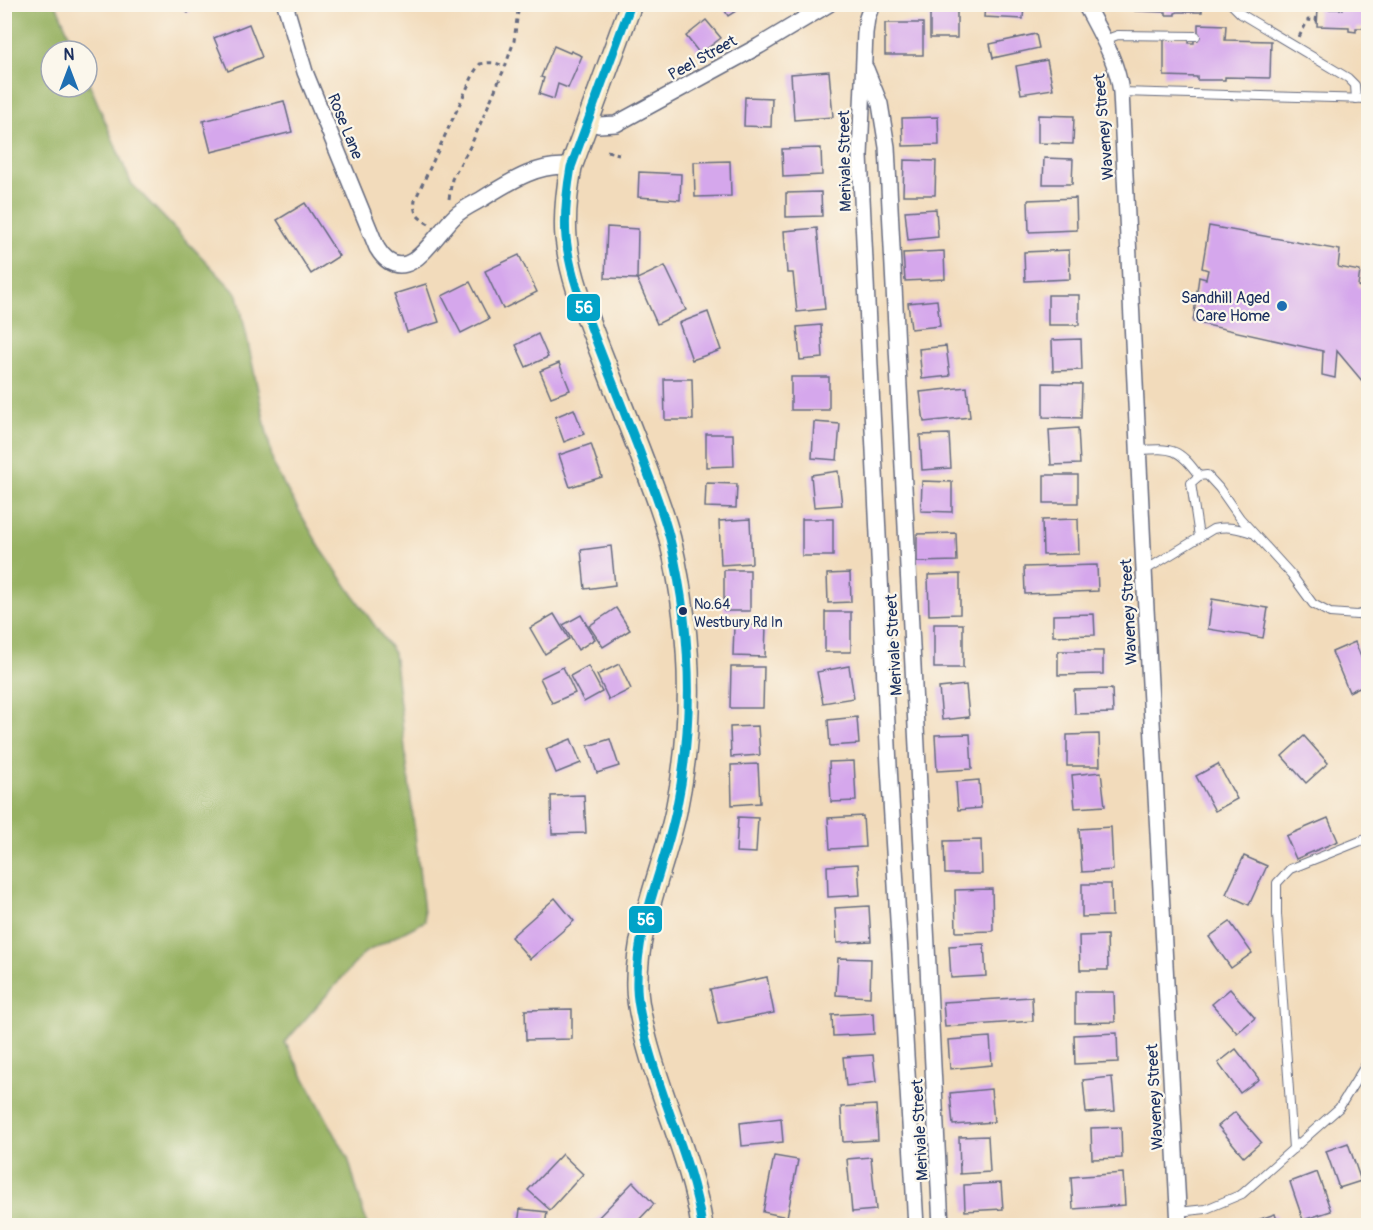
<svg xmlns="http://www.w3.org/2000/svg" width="1373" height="1230" font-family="Pangolin,sans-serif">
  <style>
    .forest { fill: #98b263; stroke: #5a7060; stroke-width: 1.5 }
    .building { fill: #d5a7ec }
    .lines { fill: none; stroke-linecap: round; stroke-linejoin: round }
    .lane-casing { stroke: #666b7f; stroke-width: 10 }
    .street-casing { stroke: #666b7f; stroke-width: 18 }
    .secondary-casing { stroke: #666b7f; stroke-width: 24 }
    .path { stroke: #666b7f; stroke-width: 3; stroke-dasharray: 4.5 4.5; stroke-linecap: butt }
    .lane { stroke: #fff; stroke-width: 8 }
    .street { stroke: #fff; stroke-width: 15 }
    .secondary { stroke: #f8e8c3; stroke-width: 21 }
    .bus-1-casing { stroke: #fbf7ec; stroke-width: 14 }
    .bus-1 { stroke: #01a3c8; stroke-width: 9 }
    .poi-dot { fill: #1f6fb2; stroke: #fbf7ec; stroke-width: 2 }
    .bus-dot { fill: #1b2f5e; stroke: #fbf7ec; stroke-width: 2 }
    .labels { text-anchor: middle; stroke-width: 4.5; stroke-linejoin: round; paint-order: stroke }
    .bus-label { font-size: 14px; fill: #1b2f5e; stroke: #fbf7ec; text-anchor: start }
    .street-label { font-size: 16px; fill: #1b2f5e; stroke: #fbf7ec }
    .poi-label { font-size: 16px; fill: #1b2f5e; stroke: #fbf7ec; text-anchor: end }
    .line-badge { stroke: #fbf7ec; stroke-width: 2 }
    .badge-label { font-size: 16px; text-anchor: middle; font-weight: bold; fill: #fff }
  </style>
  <rect width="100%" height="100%" fill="#fbf7ec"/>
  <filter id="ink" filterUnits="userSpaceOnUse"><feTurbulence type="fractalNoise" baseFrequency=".0167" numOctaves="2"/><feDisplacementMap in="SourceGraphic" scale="12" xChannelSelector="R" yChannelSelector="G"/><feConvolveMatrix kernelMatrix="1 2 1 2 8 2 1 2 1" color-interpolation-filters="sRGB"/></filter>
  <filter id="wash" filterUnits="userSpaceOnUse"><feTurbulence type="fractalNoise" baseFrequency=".008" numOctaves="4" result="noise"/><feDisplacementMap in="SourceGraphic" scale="24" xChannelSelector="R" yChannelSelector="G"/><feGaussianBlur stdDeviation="1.35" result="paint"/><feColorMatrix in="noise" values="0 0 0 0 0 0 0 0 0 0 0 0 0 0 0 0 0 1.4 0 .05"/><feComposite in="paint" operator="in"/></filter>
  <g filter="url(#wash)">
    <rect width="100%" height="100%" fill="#f2dbbb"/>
    <path class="forest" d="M56 4 76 51H51V87H87V78L131 183 238 295 274 467 321 549 394 653 425 921 364 953 285 1042 348 1158 367 1225H5L4 5Z"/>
    <g id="blocks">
      <g class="building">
        <path d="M176 4H194L188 13Z"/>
        <path d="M201 4H225L223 12Z"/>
        <path d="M721 4H747L728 16Z"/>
        <path d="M1135 4H1202V12H1178L1175 13V15H1166V12L1135 11Z"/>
        <path d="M1343 4 1368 5V28H1356V32L1349 31V27L1317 26 1318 9H1343Z"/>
        <path d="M985 5H1024L1023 19 984 17Z"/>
        <rect x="930" y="8" width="27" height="30"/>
        <path d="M706 20 721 38 700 54 686 36Z"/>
        <rect x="885" y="23" width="38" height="32"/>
        <path d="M249 24 262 57 228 71 214 38Z"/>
        <path d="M1198 24 1226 25 1225 40 1271 41 1270 78 1225 77V80H1197V77L1164 76V38H1189V43H1194V40H1198Z"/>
        <path d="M1036 34 1039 48 993 58 990 44Z"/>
        <path d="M554 46 570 53 571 51 582 56 568 88 558 84 554 99 539 94 544 78 541 77Z"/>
        <path d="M1047 60 1053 89 1021 94 1016 66Z"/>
        <path d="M829 71 833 117 794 120 791 74Z"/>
        <path d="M745 97 772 98 771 127 744 126Z"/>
        <path d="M284 101 292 132 211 152 203 121Z"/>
        <path d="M1038 115 1074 116 1073 144 1038 143Z"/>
        <path d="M938 117 939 145 903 146 902 118Z"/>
        <path d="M821 148 822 175 783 177 782 149Z"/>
        <path d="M1044 158 1073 159 1072 184H1043Z"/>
        <path d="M904 160 936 161 935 195H903Z"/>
        <path d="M730 161 731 196 695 197 694 162Z"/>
        <path d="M639 172 681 174 680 200 638 197Z"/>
        <path d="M821 192 822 216 786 217V193Z"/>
        <path d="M1076 198 1077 230 1029 232 1028 200Z"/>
        <path d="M305 203 339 256 311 274 277 220Z"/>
        <path d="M936 209 938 237 908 240 905 211Z"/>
        <path d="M1209 226 1340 250 1338 267 1360 271 1358 286 1368 291V388L1337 351 1335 378 1322 375 1323 351 1193 322 1199 277 1206 279 1208 270 1202 268Z"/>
        <path d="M607 227 638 229 637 279 605 278Z"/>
        <path d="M817 228 825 309 797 312 793 273H787L784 231Z"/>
        <path d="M1069 250 1070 279 1025 281 1024 252Z"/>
        <path d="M944 251 945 279 905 281 903 253Z"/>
        <path d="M519 255 537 292 503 309 485 271Z"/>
        <path d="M665 266 686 310 657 324 637 279Z"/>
        <path d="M470 282 489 319 461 333 442 296Z"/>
        <path d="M426 284 439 322 407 332 394 294Z"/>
        <rect x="1048" y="295" width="31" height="30"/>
        <path d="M937 300 940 326 911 329 908 303Z"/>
        <path d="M708 312 721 350 692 360 679 323Z"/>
        <path d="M821 325 823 358 800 360 797 327Z"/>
        <path d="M538 334 548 357 526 367 516 345Z"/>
        <path d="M1081 339 1082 370 1053 371 1052 340Z"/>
        <path d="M946 346 950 376 922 379 919 349Z"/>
        <path d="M559 363 570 390 551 397 540 371Z"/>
        <rect x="791" y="377" width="38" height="33"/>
        <path d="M664 379H692L693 420H665Z"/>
        <path d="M1043 383 1082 384 1081 418 1043 417Z"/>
        <path d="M967 387 970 417 924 422 920 392Z"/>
        <path d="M574 409 584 434 564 442 555 417Z"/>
        <path d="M814 422 840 424 837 460 812 458Z"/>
        <path d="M1078 428 1080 464 1051 465 1049 430Z"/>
        <path d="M706 434H733L734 466 706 467Z"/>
        <path d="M949 434 951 468 922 470 920 435Z"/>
        <path d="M591 444 602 477 570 487 559 455Z"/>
        <path d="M838 471 842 505 814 507 811 475Z"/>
        <rect x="1044" y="475" width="34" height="28"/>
        <path d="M922 481 952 482V512L921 511Z"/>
        <path d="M706 483 737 484 736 508 705 507Z"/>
        <path d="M750 519 752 563 721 565 719 521Z"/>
        <rect x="802" y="519" width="31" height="37"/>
        <path d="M1078 519 1079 554 1043 555 1042 520Z"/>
        <path d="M956 533 957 561 917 562V534Z"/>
        <path d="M611 546 615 585 585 589 581 550Z"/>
        <path d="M1097 565 1098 591 1025 594 1024 567Z"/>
        <rect x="724" y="570" width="26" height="41"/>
        <path d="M850 573 851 602 828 603 827 574Z"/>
        <path d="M960 574V614L929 615 928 575Z"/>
        <path d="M1212 599 1268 608 1263 638 1208 629Z"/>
        <path d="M616 608 630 630 603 647 589 626Z"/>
        <rect x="825" y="612" width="26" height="40"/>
        <path d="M554 614 569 639 545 654 530 628Z"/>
        <path d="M1094 614 1095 635 1053 636V615Z"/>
        <path d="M581 615 595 639 578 650 563 625Z"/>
        <rect x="934" y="624" width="29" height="44"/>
        <path d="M734 625H766L765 657 733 656Z"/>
        <path d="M1355 642 1368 674V683L1349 692 1332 652Z"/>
        <path d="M1058 651H1103V674L1058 675Z"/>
        <path d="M619 664 631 689 609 700 597 675Z"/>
        <path d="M588 666 602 692 584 702 570 676Z"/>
        <path d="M849 666 854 698 823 703 817 672Z"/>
        <path d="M563 667 575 693 552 703 540 678Z"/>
        <path d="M731 667H764L763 708H730Z"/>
        <path d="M966 685 969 717 942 720 939 688Z"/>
        <path d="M1112 689 1113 713 1075 714 1074 690Z"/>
        <path d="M857 717 859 744 830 746 828 720Z"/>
        <path d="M758 726 760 755 731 757 730 727Z"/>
        <path d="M970 734 972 769 937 771 935 735Z"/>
        <path d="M1099 734 1100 766H1067V735Z"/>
        <path d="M1304 736 1328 763 1306 783 1282 756Z"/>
        <path d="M571 739 581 763 556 773 546 749Z"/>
        <path d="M610 739 619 766 597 773 588 746Z"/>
        <path d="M854 761 856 801 831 802 829 762Z"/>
        <path d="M758 764 760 803 732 805 731 765Z"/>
        <path d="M1218 764 1237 799 1215 811 1196 776Z"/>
        <path d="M1101 772 1105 806 1075 808 1072 775Z"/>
        <path d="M979 780 981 808 958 810 956 782Z"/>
        <path d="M584 795 586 833 552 834 551 796Z"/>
        <path d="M863 816 865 847 830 849 828 818Z"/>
        <path d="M738 817 758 818 756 853 736 852Z"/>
        <path d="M1328 818 1338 841 1296 859 1286 836Z"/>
        <path d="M1111 827 1113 870 1082 872 1079 829Z"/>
        <path d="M981 840 982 874H945L944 841Z"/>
        <path d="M1244 856 1267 866 1249 905 1226 894Z"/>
        <path d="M858 864 860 895 828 897 827 866Z"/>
        <path d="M1082 884H1111L1112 916 1082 917Z"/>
        <path d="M992 889 993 931 956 932 955 890Z"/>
        <path d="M555 898 574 921 530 959 511 937Z"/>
        <path d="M869 906 871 941 837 943 835 908Z"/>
        <path d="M1230 922 1252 953 1231 968 1209 937Z"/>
        <path d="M1107 935 1108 970H1080L1079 936Z"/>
        <path d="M984 944 986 976 951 978 949 946Z"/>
        <path d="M838 958 871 959 870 997 836 995Z"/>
        <path d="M767 977 774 1013 718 1024 710 989Z"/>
        <path d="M1230 989 1255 1018 1237 1033 1212 1004Z"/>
        <path d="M1075 992H1114L1115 1022 1075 1023Z"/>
        <path d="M1032 997 1033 1021 945 1027 943 1002Z"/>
        <path d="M572 1009V1039L526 1040 525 1010Z"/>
        <path d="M873 1013 874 1034 833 1036 832 1015Z"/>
        <path d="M1117 1033 1118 1062 1075 1064 1074 1035Z"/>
        <path d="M990 1037 992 1065 950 1069 948 1040Z"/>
        <path d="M1236 1049 1259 1079 1240 1093 1218 1063Z"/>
        <path d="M873 1055 876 1082 846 1086 843 1057Z"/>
        <path d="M1112 1077 1115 1111 1086 1113 1083 1080Z"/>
        <path d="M991 1089 994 1122 953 1125 950 1093Z"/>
        <path d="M876 1105 878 1140 843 1142 841 1107Z"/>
        <path d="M1368 1109V1128L1362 1112Z"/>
        <path d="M1235 1112 1261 1142 1244 1157 1218 1126Z"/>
        <path d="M781 1118 783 1142 742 1146 740 1123Z"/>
        <path d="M1121 1127 1122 1158 1092 1159 1091 1128Z"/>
        <path d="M988 1136 990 1172 960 1174 959 1137Z"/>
        <path d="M1348 1143 1361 1181 1339 1188 1326 1151Z"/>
        <path d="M562 1154 583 1174 550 1210 528 1190Z"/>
        <path d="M774 1156 798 1160 787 1217 763 1212Z"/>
        <path d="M871 1157 876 1210 852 1212 847 1159Z"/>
        <path d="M1317 1172 1331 1211 1303 1220 1290 1182Z"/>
        <path d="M1123 1173 1125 1205 1073 1209 1071 1177Z"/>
        <path d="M633 1182 654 1204 633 1226H590Z"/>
        <path d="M1001 1183 1003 1209 965 1211 964 1185Z"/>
        <path d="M520 1209 547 1212 545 1226H518Z"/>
        <path d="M1275 1214 1279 1226H1250L1249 1223Z"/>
      </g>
    </g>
  </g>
  <g filter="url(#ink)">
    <use href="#blocks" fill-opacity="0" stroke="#666b7f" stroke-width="1.5"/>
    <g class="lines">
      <g class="lane-casing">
        <g id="lane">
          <path d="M1231 4 1241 14 1348 78 1355 85 1356 99"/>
          <path d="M1104 40 1118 35 1196 36"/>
          <path d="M1121 92 1368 99"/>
          <path d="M1138 450C1172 448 1178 447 1199 476"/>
          <path d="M1199 537 1191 483 1199 476 1207 475 1219 488 1240 518 1291 574 1313 604 1330 613 1357 615 1368 612"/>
          <path d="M1144 571 1213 529C1228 526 1238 528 1252 533"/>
          <path d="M1293 1149 1277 914V883L1290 869 1368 838"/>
          <path d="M1178 1212 1206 1209 1242 1194 1339 1108 1368 1061"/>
        </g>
      </g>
      <g class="street-casing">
        <g id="street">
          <path d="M285 4 305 72 377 248C383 258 392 268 406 264 422 260 442 228 455 216 462 209 473 204 482 199 508 183 539 162 571 167"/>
          <path d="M872 4 867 18 865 33 860 156 889 766 916 1226"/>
          <path d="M1085 4C1100 33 1117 60 1121 92L1145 590 1179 1226"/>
          <path d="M866 69 880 104 887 147 941 1226"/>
          <path d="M588 122 599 125 616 124 759 46 829 4"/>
        </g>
      </g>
      <g class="secondary-casing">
        <path id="secondary" d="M631 4 571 167C567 190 564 214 566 238 570 276 585 312 599 348 612 382 626 416 639 450 650 479 662 508 670 539 691 628 695 721 676 811 664 869 635 927 637 988 637 1002 641 1017 644 1031 659 1097 692 1158 702 1226"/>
      </g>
      <g class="path">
        <path d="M1299 37 1308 20 1316 21 1318 4"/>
        <path d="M607 151 619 154"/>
        <path d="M449 199 452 179 471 145 505 67 514 41 519 4"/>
        <path d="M429 224C417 217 413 213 415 200L475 71 480 64C490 62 496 62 505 67"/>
      </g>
      <use href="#lane" class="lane"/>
      <use href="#street" class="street"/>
      <use href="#secondary" class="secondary"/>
      <g class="bus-1-casing">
        <path id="bus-1" d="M631 4 571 167C567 190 564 214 566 238 570 276 585 312 599 348 612 382 626 416 639 450 650 479 662 508 670 539 691 628 695 721 676 811 664 869 635 927 637 988 637 1002 641 1017 644 1031 659 1097 692 1158 702 1226"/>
      </g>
      <use href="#bus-1" class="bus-1"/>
    </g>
  </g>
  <circle class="poi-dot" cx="1282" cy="306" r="6"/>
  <circle class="bus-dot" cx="683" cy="611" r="5"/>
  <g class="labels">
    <g class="bus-label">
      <text x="694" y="609">No.64<tspan x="694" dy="18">Westbury Rd In</tspan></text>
    </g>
    <g class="street-label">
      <text transform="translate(702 57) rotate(-29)" y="6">Peel Street</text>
      <text transform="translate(346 126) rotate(68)" y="6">Rose Lane</text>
      <text transform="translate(1103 127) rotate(-95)" y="6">Waveney Street</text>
      <text transform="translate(844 161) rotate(-91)" y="6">Merivale Street</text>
      <text transform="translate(1128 612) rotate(-93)" y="6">Waveney Street</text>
      <text transform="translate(893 645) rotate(-93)" y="6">Merivale Street</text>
      <text transform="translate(1154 1097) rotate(-93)" y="6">Waveney Street</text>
      <text transform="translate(919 1130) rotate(-93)" y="6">Merivale Street</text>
    </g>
    <g class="poi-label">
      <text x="1270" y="303">Sandhill Aged<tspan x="1270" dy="18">Care Home</tspan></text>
    </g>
  </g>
  <g class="line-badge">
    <rect x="566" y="293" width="35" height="29" rx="6" fill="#01a3c8"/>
    <rect x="628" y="905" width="35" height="29" rx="6" fill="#01a3c8"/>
  </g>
  <g class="badge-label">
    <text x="584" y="313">56</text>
    <text x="646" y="925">56</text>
  </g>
  <rect width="1373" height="1230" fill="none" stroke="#fbf7ec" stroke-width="24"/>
  <g transform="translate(69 69)"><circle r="28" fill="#fbf7ec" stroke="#a1a7b3" stroke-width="1.5"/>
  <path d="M0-4.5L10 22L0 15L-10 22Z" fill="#1f6fb2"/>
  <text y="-9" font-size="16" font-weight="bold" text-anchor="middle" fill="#1b2f5e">N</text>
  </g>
</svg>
